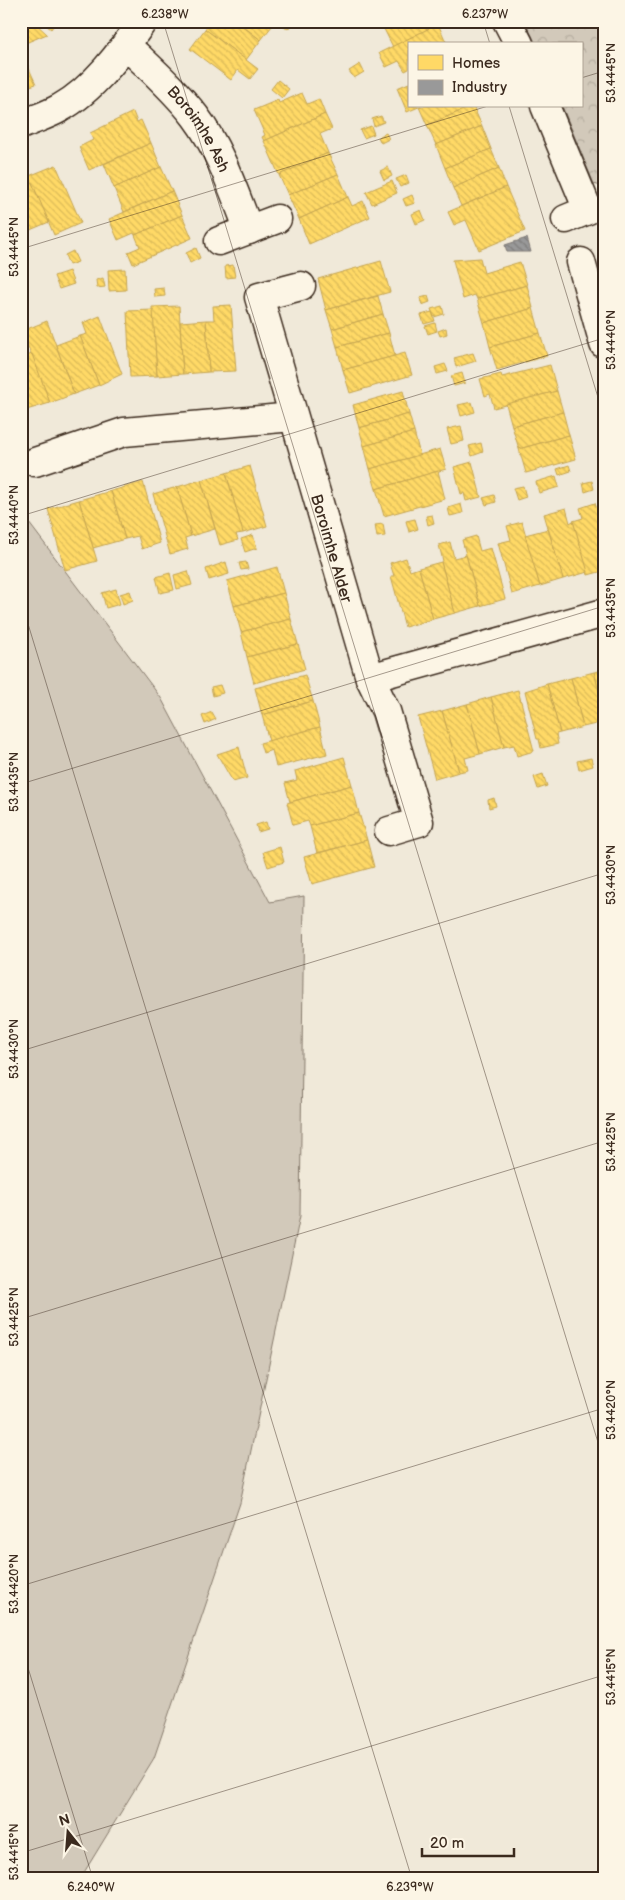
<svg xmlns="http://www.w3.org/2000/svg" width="625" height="1900" font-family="'Balsamiq Sans',sans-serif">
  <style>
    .green { fill: #d2c9ba; stroke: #867a6c }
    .forest { fill: url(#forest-crowns); stroke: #867a6c }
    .homes { fill: url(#homes-back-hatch); stroke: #c4a450 }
    .industry { fill: url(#industry-back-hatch); stroke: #7d7874 }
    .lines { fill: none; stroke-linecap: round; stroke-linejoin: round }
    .street-casing { stroke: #3b2a1e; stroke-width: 31 }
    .street { stroke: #fcf5e5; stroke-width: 28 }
    .ticks { fill: none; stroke: #3b2a1e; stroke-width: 1; stroke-opacity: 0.45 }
    .labels { text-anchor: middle; stroke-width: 5; stroke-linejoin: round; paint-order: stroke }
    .street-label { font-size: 16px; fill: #3b2a1e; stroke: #fcf5e5 }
    .neatline { fill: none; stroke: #3b2a1e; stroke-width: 2 }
    .ticks-label { font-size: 12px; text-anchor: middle; fill: #3b2a1e }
  </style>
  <defs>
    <pattern id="forest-crowns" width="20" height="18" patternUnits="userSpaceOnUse" patternTransform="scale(1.25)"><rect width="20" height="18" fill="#d2c9ba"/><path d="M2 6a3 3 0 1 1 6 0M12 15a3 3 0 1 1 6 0" fill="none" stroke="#b5ad9f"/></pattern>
    <pattern id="homes-back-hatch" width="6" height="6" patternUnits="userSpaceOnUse" patternTransform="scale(1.25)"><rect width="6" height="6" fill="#ffd966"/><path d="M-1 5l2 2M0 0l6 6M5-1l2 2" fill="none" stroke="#dbba58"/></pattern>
    <pattern id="industry-back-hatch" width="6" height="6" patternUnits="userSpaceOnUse" patternTransform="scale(1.25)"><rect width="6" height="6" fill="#999"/><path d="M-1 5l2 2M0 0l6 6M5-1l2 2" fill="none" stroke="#7e7d7c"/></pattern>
  </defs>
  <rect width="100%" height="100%" fill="#f0e9d9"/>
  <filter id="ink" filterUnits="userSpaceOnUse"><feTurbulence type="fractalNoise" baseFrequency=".02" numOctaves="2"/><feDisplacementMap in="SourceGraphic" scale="10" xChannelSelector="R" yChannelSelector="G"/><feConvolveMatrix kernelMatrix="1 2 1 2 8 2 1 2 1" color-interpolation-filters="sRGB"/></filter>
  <g filter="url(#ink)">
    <path class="green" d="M21 509 29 523 161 698 270 902 304 896 300 1216 240 1503 154 1758 80 1879H21Z"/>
    <path class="forest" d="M525 21H604V187L594 184 562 106H581V44H536Z"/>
    <g class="homes">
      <path d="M28 21H33L47 34 23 44 21 40V25Z"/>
      <path d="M41 21H57L51 29Z"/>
      <path d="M211 21H236L261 40 246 60 205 29Z"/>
      <path d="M236 21H276L261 40Z"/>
      <path d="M278 21H294L288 29Z"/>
      <path d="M380 21H398L384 29Z"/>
      <path d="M398 21H436L438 24 393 47 384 29Z"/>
      <path d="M438 24 447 44H409V69L405 71 399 61 386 67 379 53Z"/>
      <path d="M205 29 258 69 250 79 238 70 231 80 190 49Z"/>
      <path d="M26 62 36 84 21 89V64Z"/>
      <path d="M360 64 364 72 354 78 349 71Z"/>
      <path d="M278 80 289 89 282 98 271 89Z"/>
      <path d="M409 83V106H421L407 112 397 88Z"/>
      <path d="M302 93 307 104 319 99 325 114 264 141 262 137 265 135 254 110 278 100 279 103Z"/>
      <path d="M421 106H473L427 125 419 107Z"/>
      <path d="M473 106 482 126 436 145 427 125Z"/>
      <path d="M133 112 137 122 141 120 151 143 89 170 79 147 93 140 90 133Z"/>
      <path d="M325 114 332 129 320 134 328 153 279 175 264 141Z"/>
      <path d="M381 116 384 122 374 126 372 119Z"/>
      <path d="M371 126 374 134 364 138 360 130Z"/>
      <path d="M482 126 491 149 445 168 436 145Z"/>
      <path d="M386 133 389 139 381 143 378 137Z"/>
      <path d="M151 143 161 167 114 188 104 164Z"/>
      <path d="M491 149 499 168 453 188 445 168Z"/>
      <path d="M328 153 338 174 288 195 279 175Z"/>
      <path d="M56 165 81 223 54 235 29 176Z"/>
      <path d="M161 167 172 191 124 212 114 188Z"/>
      <path d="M388 167 392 176 384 180 380 171Z"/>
      <path d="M499 168 506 187 461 206 453 188Z"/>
      <path d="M338 174 348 197 299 219 288 195Z"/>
      <path d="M406 175 409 183 400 187 396 179Z"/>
      <path d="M29 176 49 222 30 230 21 209V179Z"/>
      <path d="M392 181 397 193 372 204 366 192Z"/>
      <path d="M506 187 525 231 479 250 466 220 454 225 448 212Z"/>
      <path d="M172 191 182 215 135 235 134 233 118 240 109 219Z"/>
      <path d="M412 195 415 203 406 206 403 199Z"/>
      <path d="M348 197 352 206 363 201 370 217 309 244 299 219Z"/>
      <path d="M21 209 30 230 21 234Z"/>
      <path d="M421 210 425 220 416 224 412 214Z"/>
      <path d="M182 215 192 238 133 264 128 252 140 247 135 235Z"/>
      <path d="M196 248 200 258 190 263 186 253Z"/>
      <path d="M73 251 78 262 69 265 65 255Z"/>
      <path d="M480 258 484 273 520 262 527 285 477 299 475 295 463 299 453 260Z"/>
      <path d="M381 261 390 292 326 310 318 279Z"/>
      <path d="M233 265 235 277 226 278 225 266Z"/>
      <path d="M125 269 126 290 109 291 108 270Z"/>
      <path d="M69 271 74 284 59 289 54 276Z"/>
      <path d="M103 278 105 287 97 288 96 280Z"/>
      <path d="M527 285 533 308 484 323 477 299Z"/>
      <path d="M164 288 165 296 155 297 154 289Z"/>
      <path d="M378 296 383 314 332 329 326 310Z"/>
      <path d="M428 296 430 302 422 305 420 298Z"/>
      <path d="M231 305 236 371 209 372 206 320H214L213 306Z"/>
      <path d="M179 306 183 374 157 376 152 307Z"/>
      <path d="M442 306 444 314 434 317 431 309Z"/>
      <path d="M533 308 540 333 490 347 484 323Z"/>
      <path d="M153 310 157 376 130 377 127 311Z"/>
      <path d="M432 312 435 321 424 324 421 315Z"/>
      <path d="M383 314 389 333 337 347 332 329Z"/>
      <path d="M100 316 122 374 99 385 80 336 87 334 83 323Z"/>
      <path d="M206 320 209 372 183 374 180 322Z"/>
      <path d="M47 321 74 394 50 403 22 331Z"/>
      <path d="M435 323 437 331 428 334 425 326Z"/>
      <path d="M446 328 447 334 440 336 438 331Z"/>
      <path d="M389 333 395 356 343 370 337 347Z"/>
      <path d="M540 333 547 356 497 370 490 347Z"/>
      <path d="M80 336 99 385 74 394 56 345Z"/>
      <path d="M21 352 23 357 32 354 50 403 23 411 21 407Z"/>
      <path d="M405 353 412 375 350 393 343 370Z"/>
      <path d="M473 353 476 361 456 367 454 358Z"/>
      <path d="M445 364 448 371 437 374 435 367Z"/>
      <path d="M550 365 557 391 494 408 490 394 485 396 480 379 501 374 502 377Z"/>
      <path d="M462 373 465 383 454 386 451 376Z"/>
      <path d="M403 391 409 414 359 428 353 405Z"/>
      <path d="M557 391 563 412 512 426 506 404Z"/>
      <path d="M472 402 475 412 461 416 458 405Z"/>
      <path d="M563 412 569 435 519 449 512 426Z"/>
      <path d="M409 414 414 432 364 446 359 428Z"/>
      <path d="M461 426 464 441 451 444 447 429Z"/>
      <path d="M414 432 420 455 370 469 364 446Z"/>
      <path d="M569 435 576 459 526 473 519 449Z"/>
      <path d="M481 443 483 452 472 456 469 446Z"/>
      <path d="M440 449 446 469 376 489 370 469Z"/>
      <path d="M472 462 481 497 466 501 464 493 461 494 454 467Z"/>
      <path d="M569 465 571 471 559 475 557 469Z"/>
      <path d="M250 466 267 526 243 533 226 473Z"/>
      <path d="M438 471 445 499 384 516 376 489Z"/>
      <path d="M226 473 243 533 236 534 238 540 220 545 201 480Z"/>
      <path d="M556 476 559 487 539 493 536 482Z"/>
      <path d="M201 480 215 529 191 536 177 487Z"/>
      <path d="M592 481 594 489 585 492 583 483Z"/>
      <path d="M143 482 160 543 142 549 138 536 125 539 111 491Z"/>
      <path d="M523 486 526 497 517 500 513 488Z"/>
      <path d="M177 487 191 536 185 538 188 549 170 554 153 494Z"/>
      <path d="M111 491 125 539 93 548 79 500Z"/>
      <path d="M494 495 496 502 486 505 483 498Z"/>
      <path d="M79 500 97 561 65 570 48 509Z"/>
      <path d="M595 503 604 533V568H602L603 571 588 575 573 521 583 518 580 508Z"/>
      <path d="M461 504 463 513 450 516 448 508Z"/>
      <path d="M566 508 570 523 573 521 588 572 563 579 544 514Z"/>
      <path d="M432 515 434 523 428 525 426 516Z"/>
      <path d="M415 519 418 529 409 532 406 521Z"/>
      <path d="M522 522 540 586 512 594 498 543 511 540 507 526Z"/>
      <path d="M383 524 385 536 377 537 375 525Z"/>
      <path d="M548 529 563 579 540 586 525 535Z"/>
      <path d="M253 535 257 548 245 552 241 539Z"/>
      <path d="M476 536 480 551 491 548 505 599 480 606 462 540Z"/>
      <path d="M450 542 454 558 466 555 480 606 455 613 441 562 443 561 439 545Z"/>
      <path d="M406 558 410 571 419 568 433 619 405 627 391 576H394L390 563Z"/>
      <path d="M226 562 229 574 209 580 206 569Z"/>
      <path d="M246 562 248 569 241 570 239 563Z"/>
      <path d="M441 562 455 613 433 619 419 568Z"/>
      <path d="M277 567 284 593 234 606 227 581Z"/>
      <path d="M188 571 192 585 177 589 174 575Z"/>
      <path d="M170 573 174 590 160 593 156 577Z"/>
      <path d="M116 589 120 604 106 608 102 593Z"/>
      <path d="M130 591 133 600 123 604 120 594Z"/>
      <path d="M284 593 291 619 241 632 234 606Z"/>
      <path d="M291 619 298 644 247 657 241 632Z"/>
      <path d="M298 644 305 669 254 683 247 657Z"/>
      <path d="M604 670V711L594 672Z"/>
      <path d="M594 672 604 711V722L583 727 571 678Z"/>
      <path d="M305 675 313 701 262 715 255 688Z"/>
      <path d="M571 678 583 727 560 733 547 684Z"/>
      <path d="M547 684 560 733 556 734 558 744 541 748 539 739H537L525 691Z"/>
      <path d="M220 685 223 693 213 696 211 687Z"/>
      <path d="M518 690 534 751 517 756 514 745 504 747 491 697Z"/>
      <path d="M491 697 504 747 480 754 467 704Z"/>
      <path d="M313 701 320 727 269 741 262 715Z"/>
      <path d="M467 704 480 754 465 758 468 770 459 772 442 711Z"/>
      <path d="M442 711 459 772 435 779 418 717Z"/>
      <path d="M212 712 216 719 205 724 202 716Z"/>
      <path d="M320 727 327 754 276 767 272 750 263 753 260 743Z"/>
      <path d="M239 747 247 778 233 782 217 754Z"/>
      <path d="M344 757 352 785 290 802 285 783 297 780 295 771Z"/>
      <path d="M591 758 593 766 579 770 577 761Z"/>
      <path d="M543 774 547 786 538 789 534 777Z"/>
      <path d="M352 785 359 813 310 826 308 821 293 825 287 803Z"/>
      <path d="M494 798 496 806 489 808 488 800Z"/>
      <path d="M359 813 367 840 317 853 310 826Z"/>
      <path d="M266 822 268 829 258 832 256 825Z"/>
      <path d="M367 840 374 867 312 884 304 857Z"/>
      <path d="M280 847 284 862 268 867 263 852Z"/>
    </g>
    <path class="industry" d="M527 238 531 252H507L505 245Z"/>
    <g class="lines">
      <g class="street-casing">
        <g id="street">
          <path d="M507 21 519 44"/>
          <path id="s1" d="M126 45C150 68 175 90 195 116 220 149 234 192 249 230"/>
          <path d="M545 106 588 210 566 219"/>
          <path d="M21 125C34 119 48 115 60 108 93 90 122 51 143 21"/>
          <path d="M219 241 277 219"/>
          <path d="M581 262 604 344"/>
          <path id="s2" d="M301 286 259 297 370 678 386 711 419 822 389 831"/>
          <path d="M35 462 124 432 293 417"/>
          <path d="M370 678 604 613"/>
        </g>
      </g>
      <use href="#street" class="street"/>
    </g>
  </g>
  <path class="ticks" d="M163 21 604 1462M483 21 490 44M581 78 604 71M509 106 604 417M21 249 488 106M21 516 604 338M21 601 412 1879M21 784 604 606M21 1051 604 873M21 1319 604 1141M21 1586 604 1408M21 1645 93 1879M21 1853 604 1675"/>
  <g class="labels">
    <g class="street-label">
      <text dy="6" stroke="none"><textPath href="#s1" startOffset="112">Boroimhe Ash</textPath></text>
      <text dy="6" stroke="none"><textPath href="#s2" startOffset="305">Boroimhe Alder</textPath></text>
    </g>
  </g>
  <rect width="625" height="1900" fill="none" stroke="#fcf5e5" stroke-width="55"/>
  <rect x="408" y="42" width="175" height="65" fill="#fcf5e5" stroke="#afa495"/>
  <rect x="418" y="55" width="25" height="15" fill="#ffd966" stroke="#afa495"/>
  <text x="452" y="68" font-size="15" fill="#3b2a1e">Homes</text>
  <rect x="418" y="80" width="25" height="15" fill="#999999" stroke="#afa495"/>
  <text x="452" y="92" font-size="15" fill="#3b2a1e">Industry</text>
  <g transform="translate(68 1832) rotate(343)" stroke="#fcf5e5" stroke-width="4" paint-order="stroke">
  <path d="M0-4L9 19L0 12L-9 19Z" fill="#3b2a1e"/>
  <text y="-8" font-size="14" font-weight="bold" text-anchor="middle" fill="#3b2a1e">N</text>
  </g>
  <path d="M422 1848v8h92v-8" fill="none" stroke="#3b2a1e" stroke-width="2.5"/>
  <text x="430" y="1848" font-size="15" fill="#3b2a1e" stroke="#fcf5e5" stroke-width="4" paint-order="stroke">20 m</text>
  <rect x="28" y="28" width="570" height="1844" class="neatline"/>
  <g class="ticks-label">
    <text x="165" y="18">6.238°W</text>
    <text x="485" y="18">6.237°W</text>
    <text transform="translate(611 73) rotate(-90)" y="4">53.4445°N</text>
    <text transform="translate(14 247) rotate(-90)" y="4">53.4445°N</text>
    <text transform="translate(611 340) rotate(-90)" y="4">53.4440°N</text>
    <text transform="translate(14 515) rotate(-90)" y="4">53.4440°N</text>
    <text transform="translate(611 608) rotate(-90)" y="4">53.4435°N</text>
    <text transform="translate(14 782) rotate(-90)" y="4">53.4435°N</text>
    <text transform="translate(611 875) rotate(-90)" y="4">53.4430°N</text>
    <text transform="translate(14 1049) rotate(-90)" y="4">53.4430°N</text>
    <text transform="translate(611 1142) rotate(-90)" y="4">53.4425°N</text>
    <text transform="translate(14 1317) rotate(-90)" y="4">53.4425°N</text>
    <text transform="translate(611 1410) rotate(-90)" y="4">53.4420°N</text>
    <text transform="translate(14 1584) rotate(-90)" y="4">53.4420°N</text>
    <text transform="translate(611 1677) rotate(-90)" y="4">53.4415°N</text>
    <text transform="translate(14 1852) rotate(-90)" y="4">53.4415°N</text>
    <text x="91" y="1891">6.240°W</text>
    <text x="410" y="1891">6.239°W</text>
  </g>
</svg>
